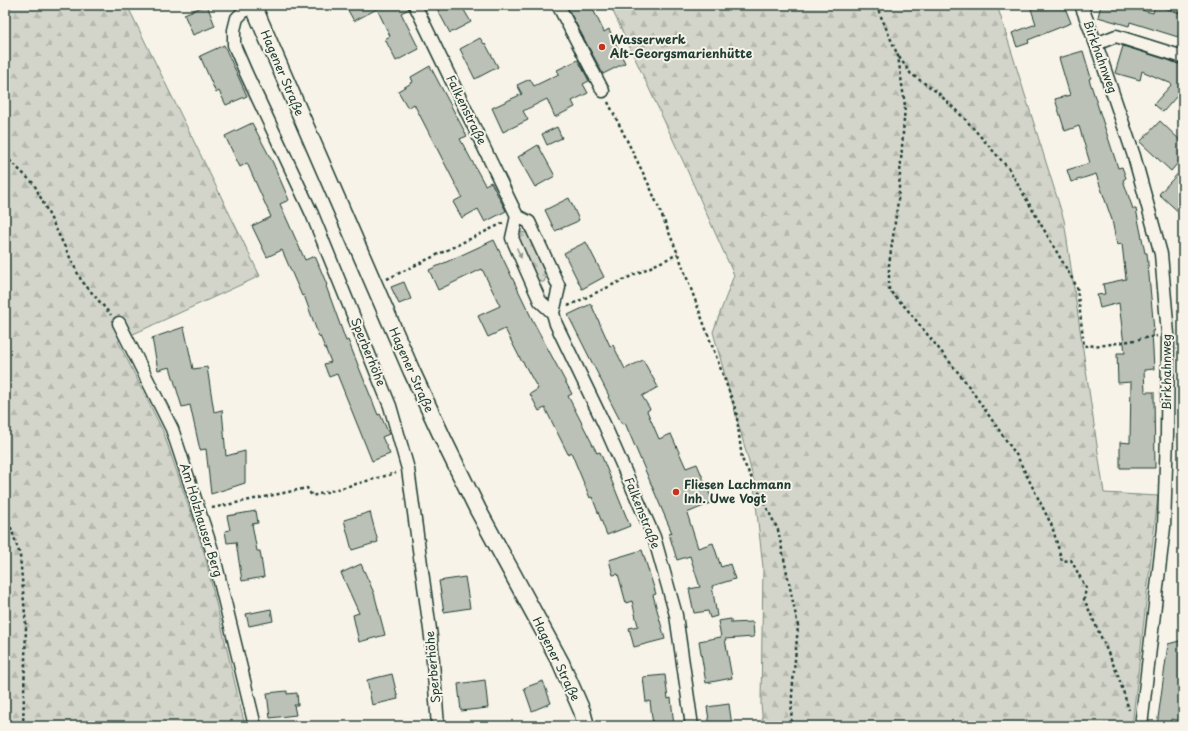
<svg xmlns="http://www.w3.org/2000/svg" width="1188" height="731" font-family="'Playpen Sans',sans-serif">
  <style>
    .forest { fill: url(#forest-firs); stroke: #79897f }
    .building { fill: #bbc1b6; stroke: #1f3d34 }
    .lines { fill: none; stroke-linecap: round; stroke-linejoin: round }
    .street-casing { stroke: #1f3d34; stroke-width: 15 }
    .secondary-casing { stroke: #1f3d34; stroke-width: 19 }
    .path { stroke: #1f3d34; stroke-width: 2.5; stroke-dasharray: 3 3; stroke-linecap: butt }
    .street { stroke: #f7f3e8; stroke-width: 12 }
    .secondary { stroke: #f7f3e8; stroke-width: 16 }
    .oneway { fill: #8b988e }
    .poi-dot { fill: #c8321e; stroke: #f7f3e8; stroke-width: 1.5 }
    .labels { text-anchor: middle; stroke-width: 4; stroke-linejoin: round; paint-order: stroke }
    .poi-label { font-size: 12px; font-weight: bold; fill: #1f3d34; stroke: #f7f3e8; text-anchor: start }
    .street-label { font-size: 12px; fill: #1f3d34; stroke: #f7f3e8 }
  </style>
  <defs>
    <pattern id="forest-firs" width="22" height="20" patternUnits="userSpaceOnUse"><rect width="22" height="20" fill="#d3d5ca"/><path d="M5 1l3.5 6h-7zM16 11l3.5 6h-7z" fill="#b5b8ae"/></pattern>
  </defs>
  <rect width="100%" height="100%" fill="#f7f3e8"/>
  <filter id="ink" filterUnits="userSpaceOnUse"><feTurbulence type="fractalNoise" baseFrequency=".025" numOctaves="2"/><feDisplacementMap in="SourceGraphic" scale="8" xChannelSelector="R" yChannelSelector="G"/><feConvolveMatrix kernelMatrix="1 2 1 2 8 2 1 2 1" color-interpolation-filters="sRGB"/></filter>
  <g filter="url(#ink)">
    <g class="forest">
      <path d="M5 5H127L260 276 118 341 163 431 204 552 245 726H5Z"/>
      <path d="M610 5H997L1064 220 1104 493 1158 496 1132 726H763L761 704 763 567 753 477 713 332 734 275 683 161Z"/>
      <path d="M521 232 533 234 549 270 544 282H533L515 241Z"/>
    </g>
    <g class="building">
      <path d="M207 5 215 26 193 35 184 14Z"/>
      <path d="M345 5H408L409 9 401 13 419 49 396 61 385 39 390 36 377 9 354 21Z"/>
      <path d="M435 5H461L471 22 450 33Z"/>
      <path d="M566 5H591L604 32 609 29 625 63 603 74Z"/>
      <path d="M1041 5H1064L1071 23 1028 40 1029 43 1017 47 1012 33 1036 24 1031 9Z"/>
      <path d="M1101 5H1122L1153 13 1155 5 1183 14V20L1178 37 1130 22 1129 26 1098 17Z"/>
      <path d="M480 38 484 44 485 43 498 67 475 79 460 49Z"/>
      <path d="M224 45 247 96 226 105 219 91 216 93 200 56Z"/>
      <path d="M1123 46 1168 60 1183 66V104L1176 97 1163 112 1154 104 1172 84 1142 71 1140 80 1115 73Z"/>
      <path d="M1083 51 1091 78 1089 79 1118 168 1122 167 1126 178 1123 180 1133 209H1136L1145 253H1147L1154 331H1152L1154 369 1144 370 1145 392H1154L1155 468H1120V442L1130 443 1131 382 1118 383 1117 353H1125L1119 303 1100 308 1097 295 1105 294 1103 284 1126 279 1122 244 1117 245 1112 220 1096 174 1071 182 1067 170 1090 163 1079 126 1065 131 1055 99 1070 95 1059 58Z"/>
      <path d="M578 60 589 81 583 84 588 93 572 101 575 107 555 117 547 99 523 111 528 120 503 132 492 108 522 94 517 85 530 79 534 86 559 74 557 70Z"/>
      <path d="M430 66 467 136 460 139 485 185 491 182 506 211 485 222 478 209 462 218 453 202 462 197 414 104 408 108 398 91 413 82 411 77Z"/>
      <path d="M1160 121 1183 143V157L1171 171 1140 142Z"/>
      <path d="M252 123 273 163 289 200 280 204 305 260 315 256 327 285 326 286 346 341 348 340 378 415 380 414 389 434 382 437 390 454 372 461 337 374 329 377 324 364 331 362 320 336 319 337 304 295 302 296 282 250 267 257 252 226 271 217 247 163 240 167 225 136Z"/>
      <path d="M557 127 562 138 547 145 542 134Z"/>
      <path d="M538 145 555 176 535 187 518 157Z"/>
      <path d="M1183 168V216L1159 194Z"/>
      <path d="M569 198 579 220 576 222 555 231 545 210Z"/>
      <path d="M494 240 534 323 572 394 568 396 597 453 600 452 630 526 607 535 592 497 590 498 571 452 568 454 545 408 539 411 530 394 538 389 523 362H522L505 329 488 337 478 316 500 306 482 269 438 290 429 270Z"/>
      <path d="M586 242 604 277 582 289 564 253Z"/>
      <path d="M404 282 411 299 399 304 391 287Z"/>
      <path d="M591 304 610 346 613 345 625 369 643 360 658 387 642 396 650 409 647 411 659 439 671 434 686 468 697 464 713 502 687 513 698 548 713 543 721 567 730 564 735 579 712 586 717 616 710 618 708 611 694 613 689 589 700 587 690 556 677 560 669 534 672 533 625 423 622 424 608 397 609 396 568 315Z"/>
      <path d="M184 327 193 369 207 367 214 412 222 410 226 456 245 451V483L211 494 206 449 200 450 190 405 182 407 170 367 158 370 152 338Z"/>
      <path d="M256 511 258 523 252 524 257 551H260L264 577 242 581 236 542 227 543 225 531 230 530 227 516Z"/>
      <path d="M370 512 378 542 352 550 344 520Z"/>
      <path d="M642 550 656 594 653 595 665 639 634 647 629 628 638 626 632 601 626 603 618 574 613 575 609 560Z"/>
      <path d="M361 564 374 593 385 635 359 642 353 615 359 613 341 573Z"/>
      <path d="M465 577 470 608 444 612 439 581Z"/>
      <path d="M271 609 273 621 249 626 246 614Z"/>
      <path d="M731 619V623L753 622 754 637 725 639 732 678 706 683 699 641 721 637 718 621Z"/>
      <path d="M1183 640V721L1171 719 1170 726H1157L1168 644Z"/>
      <path d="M392 674 398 699 372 705 367 680Z"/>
      <path d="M665 675 668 699 671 698 674 726H653L650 701 646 702 643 677Z"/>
      <path d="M485 680 488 708 461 711 458 684Z"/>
      <path d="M543 681 551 703 532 711 524 688Z"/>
      <path d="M287 691V694L297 693 298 705H294L296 715 270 718 267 693Z"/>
      <path d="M729 704 732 726H710L707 707Z"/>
    </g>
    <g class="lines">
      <g class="street-casing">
        <g id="street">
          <path d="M415 5 517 216 529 222 559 287 553 313 556 324 605 426 654 537 676 615 692 726"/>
          <path d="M558 5 603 91"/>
          <path d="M1081 5 1096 44 1134 156 1161 254 1168 334 1167 434 1164 527 1141 726"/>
          <path d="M254 7 244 11 237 18 234 30V45L246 73 312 214 390 406 408 469 431 637 438 726"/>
          <path d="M1096 44 1116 36 1183 57"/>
          <path d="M517 216 512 238 540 301 553 313"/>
          <path d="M119 323 172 429 213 553 255 726"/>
        </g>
      </g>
      <g class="secondary-casing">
        <path id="secondary" d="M253 5 412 372 445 443 478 510 561 663 582 711 586 726"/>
      </g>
      <g class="path">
        <path d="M876 5 898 56 905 106 898 201 889 265V290L906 308 965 381 1017 456 1052 526 1062 561 1071 560 1086 588 1084 599 1118 675 1129 710"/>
        <path d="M899 57 911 74 937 92 966 120 1009 169 1077 287 1084 346 1106 345 1157 336"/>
        <path d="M608 102 650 187 678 254 736 410 742 459 778 530 798 626 792 694 791 726"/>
        <path d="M5 156 34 184 81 280 111 315"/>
        <path d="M387 279 503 223"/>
        <path d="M568 306 678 254"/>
        <path d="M212 508 307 488 312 496 396 473"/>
        <path d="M5 510 20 555 26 627 23 726"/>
      </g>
      <use href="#street" class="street"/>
      <use href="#secondary" class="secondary"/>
    </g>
    <defs><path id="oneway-solid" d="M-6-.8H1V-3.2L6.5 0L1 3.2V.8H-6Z"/></defs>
    <use class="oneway" href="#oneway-solid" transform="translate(519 253) rotate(66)"/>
  </g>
  <g class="poi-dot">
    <circle cx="602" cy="47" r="4"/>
    <circle cx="676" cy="492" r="4"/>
  </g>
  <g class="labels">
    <g class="poi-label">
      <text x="610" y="44">Wasserwerk<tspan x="610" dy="14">Alt-Georgsmarienhütte</tspan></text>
      <text x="684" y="489">Fliesen Lachmann<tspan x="684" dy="14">Inh. Uwe Vogt</tspan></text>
    </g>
    <g class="street-label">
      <text transform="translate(1100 57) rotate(70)" y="4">Birkhahnweg</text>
      <text transform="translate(282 73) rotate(67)" y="4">Hagener Straße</text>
      <text transform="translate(466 110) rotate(64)" y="4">Falkenstraße</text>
      <text transform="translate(368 352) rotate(68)" y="4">Sperberhöhe</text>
      <text transform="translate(411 370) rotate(66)" y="4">Hagener Straße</text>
      <text transform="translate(1167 372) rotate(-90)" y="4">Birkhahnweg</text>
      <text transform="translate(642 513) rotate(68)" y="4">Falkenstraße</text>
      <text transform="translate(201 520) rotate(73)" y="4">Am Holzhauser Berg</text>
      <text transform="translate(556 659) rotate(64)" y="4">Hagener Straße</text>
      <text transform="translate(433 667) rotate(-95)" y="4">Sperberhöhe</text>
    </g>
  </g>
  <rect width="1188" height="731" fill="none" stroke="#f7f3e8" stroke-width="20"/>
  <rect x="10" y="10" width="1168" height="711" fill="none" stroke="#1f3d34" stroke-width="1.5" filter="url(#ink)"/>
</svg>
